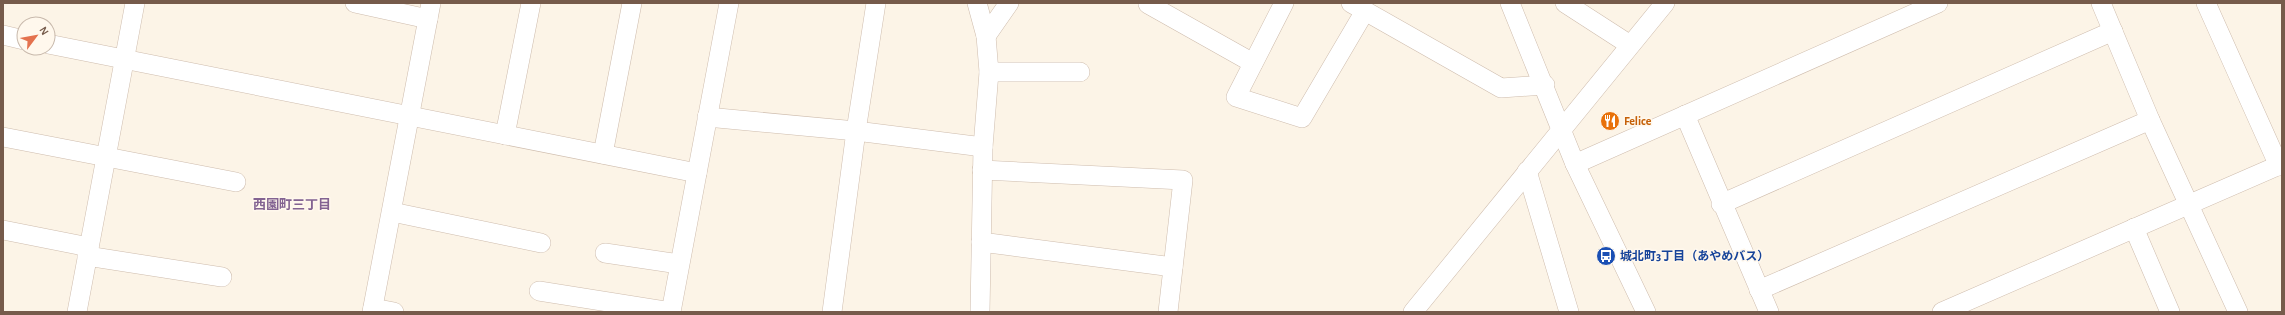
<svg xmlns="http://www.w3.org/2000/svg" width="2285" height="315" font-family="'Alegreya Sans','Noto Sans JP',sans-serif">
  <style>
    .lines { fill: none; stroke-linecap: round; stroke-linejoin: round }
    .minor-casing { stroke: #cebcad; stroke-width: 20 }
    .minor { stroke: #fff; stroke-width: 19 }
    .labels { text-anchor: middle; stroke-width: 3; stroke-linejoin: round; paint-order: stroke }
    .food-label { font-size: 12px; font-weight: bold; fill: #c56008; stroke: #fff8ed; text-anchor: start }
    .transit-label { font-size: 12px; font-weight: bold; fill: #164399; stroke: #fff8ed; text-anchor: start }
    .neighbourhood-label { font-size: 13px; font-weight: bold; fill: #836392; stroke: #fff8ed }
  </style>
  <rect width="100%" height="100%" fill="#fcf4e7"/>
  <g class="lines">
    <g class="minor-casing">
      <g id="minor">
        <path d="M355 3 428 19"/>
        <path d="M977 3 986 36 989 72 983 147 980 312"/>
        <path d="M1284 3 1236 97 1302 118 1365 11"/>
        <path d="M1351 3 1501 88 1545 85"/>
        <path d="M1510 3 1575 164 1646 312"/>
        <path d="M1565 3 1630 45"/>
        <path d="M2101 3 2150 120 2238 312"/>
        <path d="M2206 3 2279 166"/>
        <path d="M1148 4 1253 63"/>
        <path d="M3 35 24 40"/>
        <path d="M986 36 1009 3"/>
        <path d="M48 44 697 173"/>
        <path d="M989 72H1080"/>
        <path d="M1685 115 1769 312"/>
        <path d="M707 117 856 131 983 147"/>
        <path d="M505 135 531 3"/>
        <path d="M3 137 236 182"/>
        <path d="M603 154 632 3"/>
        <path d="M1575 164 1938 3"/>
        <path d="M982 170 1183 180 1168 312"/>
        <path d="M1527 171 1569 312"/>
        <path d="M1721 204 2113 31"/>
        <path d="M392 212 541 243"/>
        <path d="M2134 228 2170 312"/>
        <path d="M3 230 89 247"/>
        <path d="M981 242 1173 267"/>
        <path d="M605 253 679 264"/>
        <path d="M87 256 222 277"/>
        <path d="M1759 290 2150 120"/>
        <path d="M539 291 671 312"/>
        <path d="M373 308 394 312"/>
        <path d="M77 312 135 3"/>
        <path d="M372 312 431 3"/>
        <path d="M671 312 729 3"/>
        <path d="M832 312 856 131 876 3"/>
        <path d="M1413 312 1665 3"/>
        <path d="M1942 312 2282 164"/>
      </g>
    </g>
    <use href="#minor" class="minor"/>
  </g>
  <defs>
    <g id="restaurant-disc" transform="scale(1)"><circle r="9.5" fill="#e8710a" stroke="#fff8ed"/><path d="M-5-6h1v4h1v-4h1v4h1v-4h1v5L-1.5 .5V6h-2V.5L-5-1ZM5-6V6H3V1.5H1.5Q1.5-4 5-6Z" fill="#fff"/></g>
    <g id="bus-disc" transform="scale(1)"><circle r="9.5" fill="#1a4fb4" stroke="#fff8ed"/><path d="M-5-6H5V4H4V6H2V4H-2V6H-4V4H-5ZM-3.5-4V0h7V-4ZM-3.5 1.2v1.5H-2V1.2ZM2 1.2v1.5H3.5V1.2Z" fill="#fff"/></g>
  </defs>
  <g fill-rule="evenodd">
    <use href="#restaurant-disc" x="1610" y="121"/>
    <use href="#bus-disc" x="1606" y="256"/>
  </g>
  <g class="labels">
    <g class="food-label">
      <text x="1624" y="125">Felice</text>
    </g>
    <g class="transit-label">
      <text x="1620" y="260">城北町3丁目（あやめバス）</text>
    </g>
    <g class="neighbourhood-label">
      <text x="292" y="209">西園町三丁目</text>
    </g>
  </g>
  <rect width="2285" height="315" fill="none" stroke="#765b4b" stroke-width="8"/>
  <g transform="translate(36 36) rotate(58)"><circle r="19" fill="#fff8ed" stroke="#c8b9ac"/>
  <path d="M0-3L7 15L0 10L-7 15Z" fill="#e4724e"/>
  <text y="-6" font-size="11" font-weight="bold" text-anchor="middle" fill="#765b4b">N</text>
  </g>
</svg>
